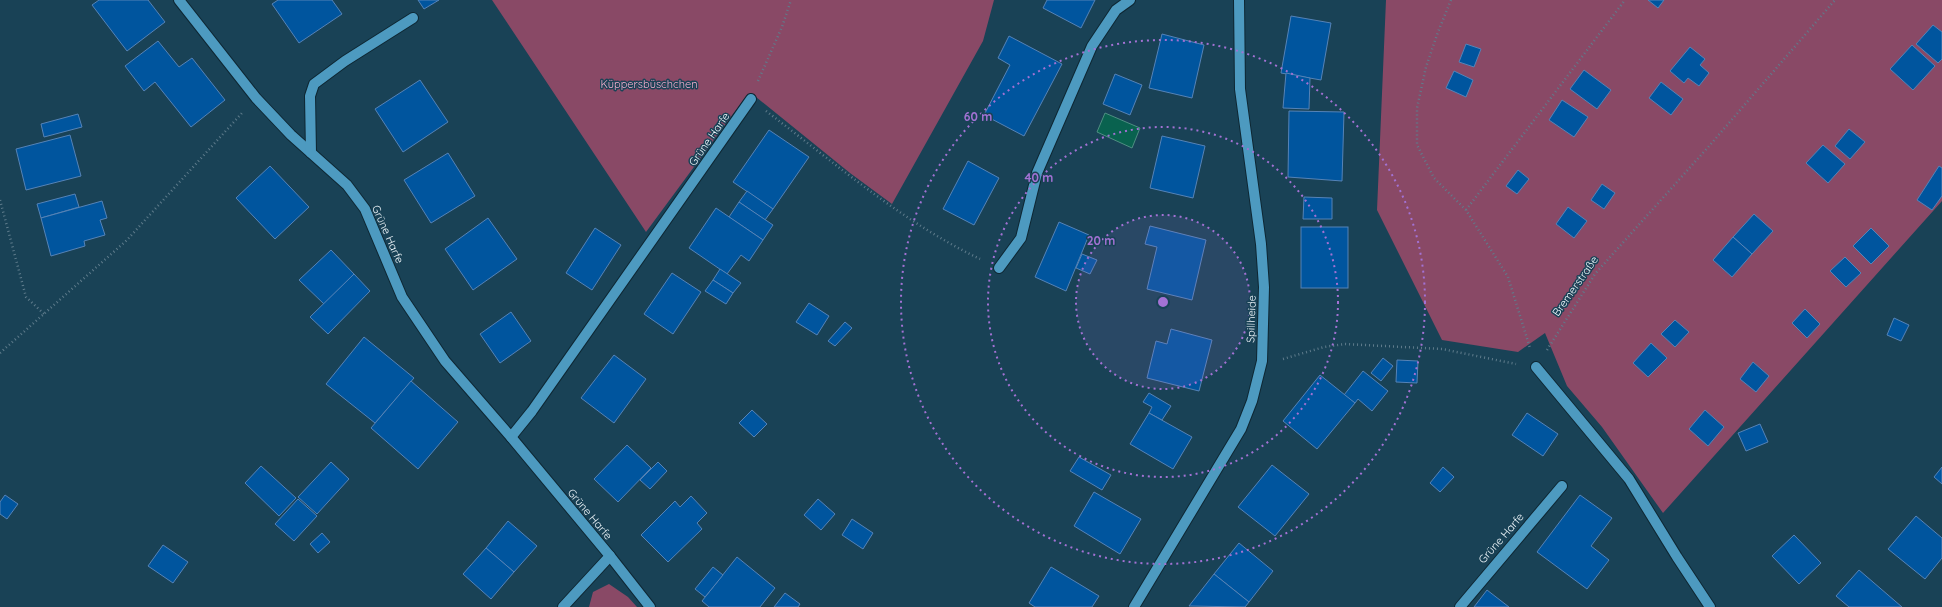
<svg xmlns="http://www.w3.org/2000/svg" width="1942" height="607" font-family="Quicksand,sans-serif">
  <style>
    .green { fill: #894966 }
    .water { fill: #09624f; stroke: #4e8e82 }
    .building { fill: #00559e; stroke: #5583b7 }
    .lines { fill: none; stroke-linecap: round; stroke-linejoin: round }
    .minor-casing { stroke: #0e2733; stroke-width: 12 }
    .path { stroke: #5f7c8c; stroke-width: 2.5; stroke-dasharray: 1 3; stroke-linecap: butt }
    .minor { stroke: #4d9ac0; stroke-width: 10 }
    .ring { fill: none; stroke: #a372d4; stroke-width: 2; stroke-dasharray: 2 4 }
    .labels { text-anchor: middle; stroke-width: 3; stroke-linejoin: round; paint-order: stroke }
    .park-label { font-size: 11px; fill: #feafd0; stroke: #194256 }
    .street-label { font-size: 11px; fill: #eef5fa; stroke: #194256 }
    .centre { fill: #a372d4; stroke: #194256; stroke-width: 2 }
    .ring-label { font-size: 12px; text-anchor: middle; font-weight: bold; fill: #a372d4; stroke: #194256; stroke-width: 3; stroke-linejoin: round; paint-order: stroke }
  </style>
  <rect width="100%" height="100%" fill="#194256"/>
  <g class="green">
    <path d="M492 0H994L983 41 892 204 850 173 756 97 744 99 646 232Z"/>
    <path d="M1386 0H1942V201L1663 513 1602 427 1567 386 1545 333 1518 352 1442 340 1377 210Z"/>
    <path d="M609 584 628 597 637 607H589L593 592Z"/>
  </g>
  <path class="water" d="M1105 113 1140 128 1132 148 1097 132Z"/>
  <g class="building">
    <path d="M99 0H148L165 22 127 51 92 5Z"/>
    <path d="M278 0H332L342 14 299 43 272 4Z"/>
    <path d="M418 0H439L424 9Z"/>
    <path d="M1047 0H1095L1081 28 1043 8Z"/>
    <path d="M1648 0H1664L1658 8Z"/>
    <path d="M1291 16 1331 23 1321 80 1281 73Z"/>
    <path d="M1933 25 1942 32V59L1938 63 1916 44Z"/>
    <path d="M1162 34 1204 45 1192 98 1149 88Z"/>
    <path d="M1009 36 1062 64 1024 136 984 115 1010 65 998 58Z"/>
    <path d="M158 41 179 67 192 58 225 100 191 127 155 82 144 91 125 66Z"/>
    <path d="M1466 44 1481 49 1474 67 1459 62Z"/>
    <path d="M1912 45 1935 66 1913 90 1890 69Z"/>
    <path d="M1690 47 1705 59 1700 65 1709 73 1699 86 1688 78 1684 83 1670 71Z"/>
    <path d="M1584 70 1611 90 1597 109 1570 89Z"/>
    <path d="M1454 71 1473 80 1466 97 1446 88Z"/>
    <path d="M1286 73 1310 78 1309 109 1283 108Z"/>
    <path d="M1115 74 1142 85 1130 115 1103 104Z"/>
    <path d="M420 80 448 122 403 152 375 109Z"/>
    <path d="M1661 82 1683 99 1671 115 1649 98Z"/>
    <path d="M1562 100 1588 117 1574 137 1549 120Z"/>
    <path d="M1289 111 1344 112 1342 181 1288 177Z"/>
    <path d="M78 114 82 127 44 137 41 124Z"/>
    <path d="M1849 129 1865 142 1850 159 1835 146Z"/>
    <path d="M769 130 809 157 773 209 733 182Z"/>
    <path d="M70 135 81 176 26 190 16 149Z"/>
    <path d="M1162 136 1205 146 1193 198 1150 188Z"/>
    <path d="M1823 145 1845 164 1828 183 1806 163Z"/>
    <path d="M448 153 475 196 431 223 404 180Z"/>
    <path d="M968 161 999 178 974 225 943 209Z"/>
    <path d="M270 166 309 207 275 239 236 198Z"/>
    <path d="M1939 166 1942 168V196L1932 210 1917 200Z"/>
    <path d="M1518 170 1529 179 1517 194 1506 186Z"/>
    <path d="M1602 184 1615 193 1604 209 1591 200Z"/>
    <path d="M747 191 773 209 765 220 739 202Z"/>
    <path d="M75 194 79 207 41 218 37 204Z"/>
    <path d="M1304 197 1332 198V219H1303Z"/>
    <path d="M102 201 107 218 100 220 105 235 84 241 85 246 51 256 41 218Z"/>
    <path d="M739 202 773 225 763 240 729 217Z"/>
    <path d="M1568 207 1587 221 1574 238 1556 224Z"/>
    <path d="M716 208 763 240 749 261 741 255 727 274 689 248Z"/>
    <path d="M1754 214 1773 231 1752 254 1733 237Z"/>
    <path d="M488 218 517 259 473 290 445 249Z"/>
    <path d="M1059 222 1089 235 1066 291 1035 277Z"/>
    <path d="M1150 226 1206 240 1192 300 1147 289 1157 247 1145 244Z"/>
    <rect x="1301" y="227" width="47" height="61"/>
    <path d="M595 228 621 245 592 290 566 273Z"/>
    <path d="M1871 228 1889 246 1871 264 1853 246Z"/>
    <path d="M1733 237 1752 254 1732 277 1713 260Z"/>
    <path d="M331 250 354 274 324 304 299 280Z"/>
    <path d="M1082 254 1097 260 1090 274 1076 268Z"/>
    <path d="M1845 257 1861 273 1846 287 1830 271Z"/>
    <path d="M720 269 741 283 733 293 713 280Z"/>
    <path d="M672 273 701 292 673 334 644 314Z"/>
    <path d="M354 274 370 291 328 334 310 317Z"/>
    <path d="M713 280 733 293 726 304 705 291Z"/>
    <path d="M809 303 829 316 817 335 796 322Z"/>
    <path d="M1805 309 1820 324 1807 338 1792 323Z"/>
    <path d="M511 312 531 341 500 363 480 334Z"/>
    <path d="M1894 318 1909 325 1901 341 1887 335Z"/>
    <path d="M1675 320 1689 332 1675 347 1661 334Z"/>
    <path d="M845 322 852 328 835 346 828 341Z"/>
    <path d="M1171 329 1212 340 1199 391 1147 378 1156 341 1167 344Z"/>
    <path d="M364 337 414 378 375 423 326 384Z"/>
    <path d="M1651 343 1667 358 1648 377 1633 363Z"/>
    <path d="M614 355 646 379 614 423 581 398Z"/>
    <path d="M1383 358 1393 366 1381 381 1371 373Z"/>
    <path d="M1397 360 1418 361 1417 383 1396 382Z"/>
    <path d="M1753 362 1769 376 1756 392 1740 379Z"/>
    <path d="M1363 371 1388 391 1372 411 1358 399 1355 403 1344 395Z"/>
    <path d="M1320 375 1355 403 1317 449 1283 421Z"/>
    <path d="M411 381 458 422 418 469 371 428Z"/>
    <path d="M1149 393 1171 406 1162 420 1149 413 1152 407 1143 402Z"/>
    <path d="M752 410 767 424 754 437 739 423Z"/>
    <path d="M1705 410 1724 427 1708 446 1689 429Z"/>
    <path d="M1149 413 1192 437 1173 469 1130 444Z"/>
    <path d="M1527 413 1558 434 1543 456 1512 435Z"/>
    <path d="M1760 424 1768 442 1746 451 1738 433Z"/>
    <path d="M627 445 651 468 618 502 594 479Z"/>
    <path d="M1079 457 1111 475 1102 490 1070 471Z"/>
    <path d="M331 462 349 479 317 514 298 497Z"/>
    <path d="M658 462 667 471 650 489 640 480Z"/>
    <path d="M1272 465 1309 494 1275 536 1238 507Z"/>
    <path d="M261 466 296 498 279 516 245 483Z"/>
    <path d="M1443 467 1454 477 1440 492 1430 483Z"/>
    <path d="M1942 467V484L1934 477Z"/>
    <path d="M1094 492 1141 519 1120 554 1074 526Z"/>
    <path d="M5 495 18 504 7 519 0 514V502Z"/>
    <path d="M1580 495 1612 518 1591 546 1609 560 1587 589 1537 552Z"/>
    <path d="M691 496 707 513 697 523 702 529 668 562 641 535 675 501 680 507Z"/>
    <path d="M298 499 317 516 294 541 275 524Z"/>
    <path d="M818 499 835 514 821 530 804 515Z"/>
    <path d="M1916 516 1942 538V558L1925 579 1888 549Z"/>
    <path d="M852 519 873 533 863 549 842 535Z"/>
    <path d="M508 521 537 546 514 572 486 548Z"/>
    <path d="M322 533 330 542 318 553 310 544Z"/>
    <path d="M1794 535 1821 563 1799 584 1772 556Z"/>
    <path d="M1239 543 1273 571 1249 602 1214 574Z"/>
    <path d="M163 545 188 562 173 583 148 566Z"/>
    <path d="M486 548 514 572 491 599 463 574Z"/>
    <path d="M737 557 775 588 760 607H709L702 601Z"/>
    <path d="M713 567 723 575 705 597 695 589Z"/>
    <path d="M1051 567 1099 596 1092 607H1035L1029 603Z"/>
    <path d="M1859 570 1902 607H1849L1836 596Z"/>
    <path d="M1214 574 1249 602 1245 607 1189 606Z"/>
    <path d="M1487 590 1509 607H1474Z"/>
    <path d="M785 593 800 604 798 607H774Z"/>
  </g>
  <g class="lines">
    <g class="minor-casing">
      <g id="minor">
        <path d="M179 0 256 98 291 135 347 185 365 209 402 297 445 361 511 437 610 556 650 607"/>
        <path d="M311 153 310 96 314 84 345 61 413 18"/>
        <path d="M999 268 1021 238 1037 173 1092 46 1116 10 1130 0"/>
        <path d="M1536 367 1629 479 1677 557 1710 607"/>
        <path d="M511 437 532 411 751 99"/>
        <path d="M563 607 610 556"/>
        <path d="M1134 607 1241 429 1252 401 1262 361 1264 287 1261 244 1240 89 1239 0"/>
        <path d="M1460 607 1562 486"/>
      </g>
    </g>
    <g class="path">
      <path d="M1451 0 1438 32 1426 67 1417 108V145L1434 178 1466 210 1508 277 1530 348"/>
      <path d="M758 81 782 27 791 0"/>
      <path d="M766 111C835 163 902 222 980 259"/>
      <path d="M0 200 26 297 45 315"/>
      <path d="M1466 210 1625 0"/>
      <path d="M1547 350 1595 274 1710 145 1835 0"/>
      <path d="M0 353 127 240 242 113"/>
      <path d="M1283 359 1324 347 1345 344 1442 349 1516 364"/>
    </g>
    <use href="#minor" class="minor"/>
  </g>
  <circle cx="1163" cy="302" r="87" fill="#a372d4" fill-opacity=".12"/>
  <g class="ring">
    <circle cx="1163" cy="302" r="87"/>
    <circle cx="1163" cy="302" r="175"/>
    <circle cx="1163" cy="302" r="262"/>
  </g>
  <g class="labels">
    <g class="park-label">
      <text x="649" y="88">Küppersbüschchen</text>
    </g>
    <g class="street-label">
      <text transform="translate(709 139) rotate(-55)" y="4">Grüne Harfe</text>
      <text transform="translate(388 234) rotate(66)" y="4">Grüne Harfe</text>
      <text transform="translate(1575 286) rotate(-55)" y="4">Bremerstraße</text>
      <text transform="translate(1251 319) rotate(-88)" y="4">Spillheide</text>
      <text transform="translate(590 514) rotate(50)" y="4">Grüne Harfe</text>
      <text transform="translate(1501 538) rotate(-49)" y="4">Grüne Harfe</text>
    </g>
  </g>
  <circle cx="1163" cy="302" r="6" class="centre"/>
  <g class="ring-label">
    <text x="978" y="121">60 m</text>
    <text x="1039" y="182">40 m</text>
    <text x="1101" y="245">20 m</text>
  </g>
</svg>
